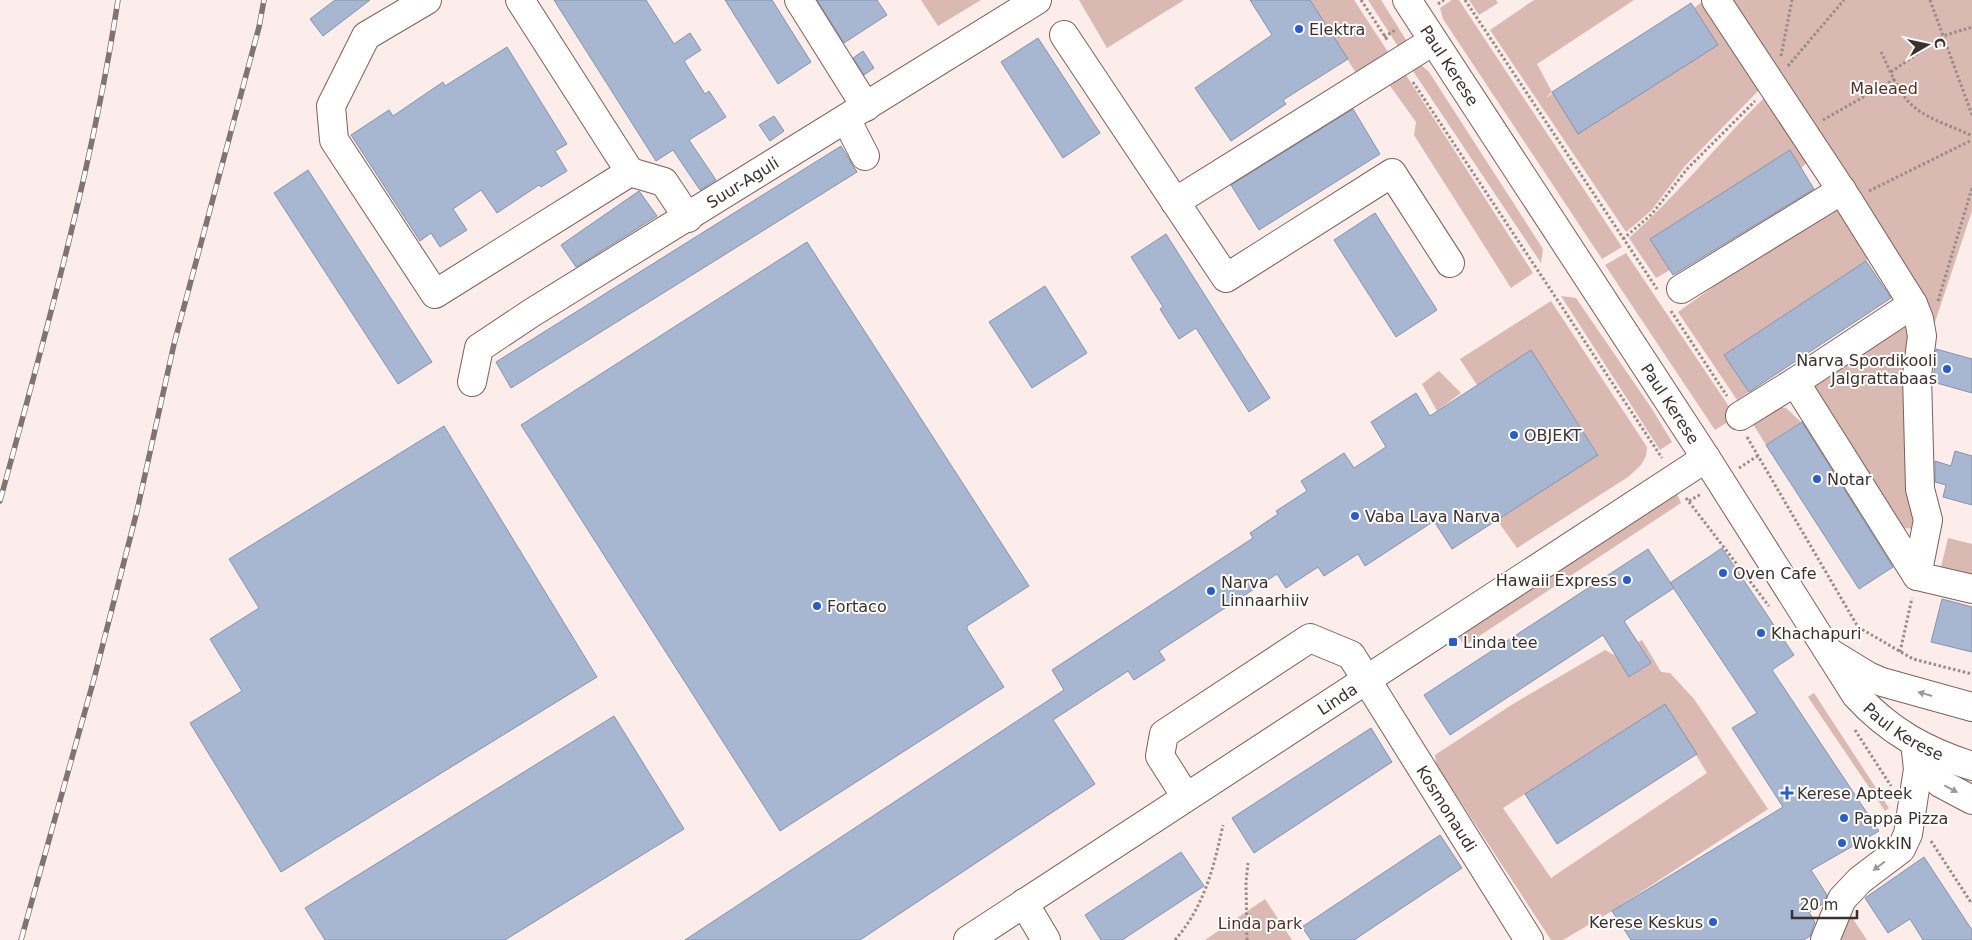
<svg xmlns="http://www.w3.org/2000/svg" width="1972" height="940" font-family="'DejaVu Sans',sans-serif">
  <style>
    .green { fill: #d9b9b2; fill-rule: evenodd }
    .building { fill: #a7b6d1; stroke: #8593ad }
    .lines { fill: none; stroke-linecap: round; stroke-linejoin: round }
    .minor-casing { stroke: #7f6059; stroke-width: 30 }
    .highway-casing { stroke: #7f6059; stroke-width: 30 }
    .path { stroke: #998b88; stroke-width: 3; stroke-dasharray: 2.5 2.5; stroke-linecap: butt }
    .minor { stroke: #fff; stroke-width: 28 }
    .highway { stroke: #fff; stroke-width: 28 }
    .rail-casing { stroke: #817370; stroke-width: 5.5 }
    .rail { stroke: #fefefe; stroke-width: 4; stroke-dasharray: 11; stroke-linecap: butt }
    .oneway { fill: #9e9796 }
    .poi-dot { fill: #285dcb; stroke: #fefefe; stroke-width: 2 }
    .labels { text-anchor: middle; stroke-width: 4; stroke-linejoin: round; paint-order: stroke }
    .poi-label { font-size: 16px; fill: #3d2f2c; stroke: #fefefe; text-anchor: start }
    .street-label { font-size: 16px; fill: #3d2f2c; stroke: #fefefe }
    .park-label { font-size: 16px; fill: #5b2c22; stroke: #fefefe }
  </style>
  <rect width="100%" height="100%" fill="#fcedea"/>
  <g class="green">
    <path d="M921 0H981L938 26Z"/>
    <path d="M1079 0H1184L1107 48Z"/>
    <path d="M1310 0H1354L1388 52 1356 73Z"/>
    <path d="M1368 0H1381L1408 43 1401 51Z"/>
    <path d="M1452 0H1459L1622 247 1602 259 1443 19 1440 8Z"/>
    <path d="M1469 0H1496L1498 3 1479 15Z"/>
    <path d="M1534 0H1634L1537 64 1552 92 1545 99 1553 93 1717 45 1694 8 1703 1 1734 46 1759 90 1685 166 1651 211 1626 232 1490 30Z"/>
    <path d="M1725 0H1972V211L1933 328Z"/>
    <path d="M1420 64 1429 72 1543 249 1541 263 1411 68Z"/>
    <path d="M1404 72 1533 273 1511 288 1414 135 1416 122 1388 83Z"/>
    <path d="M1765 97 1809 161 1801 168 1790 151 1651 238 1670 270 1656 278 1629 238C1678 195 1718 143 1765 97Z"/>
    <path d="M1837 198 1869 257 1866 261 1724 355 1749 392 1737 400 1678 312Z"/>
    <path d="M1626 253 1736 417 1715 430 1605 265Z"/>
    <path d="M1561 296 1576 298 1652 409 1672 442 1660 450Z"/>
    <path d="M1551 301 1647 447 1646 456 1641 465 1628 477 1517 548 1497 520 1598 454 1531 350 1477 385 1460 359Z"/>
    <path d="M1902 321 1909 331 1916 529 1903 528 1815 402 1813 381Z"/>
    <path d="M1439 371 1461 393 1437 411 1422 384Z"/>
    <path d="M1773 407 1786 408 1801 422 1766 445 1753 424Z"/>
    <path d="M1677 494 1681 503 1464 646 1459 637Z"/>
    <path d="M1948 538 1972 544V579L1940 571Z"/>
    <path d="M1642 640 1661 672 1670 673 1694 699 1768 809 1612 911 1563 940H1551L1436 764 1435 755 1513 704 1605 650 1616 656 1630 677 1651 663 1638 642ZM1665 704 1707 773 1551 878 1503 808Z"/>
    <path d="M1814 693 1889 808 1885 811 1808 697Z"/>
    <path d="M1265 899 1292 940H1205Z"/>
    <path d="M1847 910 1867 940H1841Z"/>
  </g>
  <g class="building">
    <path d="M335 0H370L323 36 310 19Z"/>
    <path d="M554 0H646L674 44 690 33 701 50 684 61 705 94 709 91 726 117 689 140 716 180 700 190 673 150 656 161Z"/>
    <path d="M725 0H772L811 62 778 84Z"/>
    <path d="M817 0H877L887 15 844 43Z"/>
    <path d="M1250 0H1310L1348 59 1283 100 1286 104 1231 141 1195 88 1272 35Z"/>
    <path d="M1691 3 1718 45 1578 134 1552 92Z"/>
    <path d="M1038 38 1100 133 1063 158 1001 62Z"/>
    <path d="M507 47 567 144 555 151 567 171 541 187 539 185 497 213 481 190 453 209 467 230 440 247 431 233 420 241 351 135 389 110 393 116 443 82 445 86Z"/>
    <path d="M863 51 874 68 864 75 853 58Z"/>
    <path d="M1353 109 1380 154 1259 230 1231 185Z"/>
    <path d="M774 116 784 131 770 141 759 125Z"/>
    <path d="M841 146 857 172 511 388 496 362Z"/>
    <path d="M1790 150 1814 189 1673 275 1650 239Z"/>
    <path d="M308 170 432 362 398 384 274 193Z"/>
    <path d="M639 191 657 216 576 267 561 245Z"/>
    <path d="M1375 213 1437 310 1396 337 1334 240Z"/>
    <path d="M1166 234 1270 398 1249 412 1196 328 1179 339 1160 309 1163 307 1131 257Z"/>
    <path d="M807 242 1029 586 967 626V629L1004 687 780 831 521 425Z"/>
    <path d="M1866 261 1891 298 1749 392 1724 355Z"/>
    <path d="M1045 286 1087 353 1032 388 989 322Z"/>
    <path d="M1936 349 1972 359V393L1933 382Z"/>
    <path d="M1531 350 1598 455 1452 549 1434 521 1365 566 1358 554 1324 576 1318 567 1286 588 1277 574 1159 651 1165 660 1134 680 1128 671 1053 720 1095 784 860 940H685L1064 690 1052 670 1253 538 1250 533 1278 514 1276 511 1307 491 1301 481 1344 453 1354 468 1386 447 1371 422 1416 393 1430 416Z"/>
    <path d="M1802 422 1893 567 1859 589 1766 445Z"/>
    <path d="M444 426 597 677 281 872 190 723 242 691 210 639 259 608 229 559Z"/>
    <path d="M1955 451 1972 456V505L1943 497 1946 485 1935 482V461L1951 466Z"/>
    <path d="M1722 548 1794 655 1772 670 1879 831 1811 870 1827 895 1823 904 1809 912 1815 922 1810 936 1804 940H1631L1612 911 1783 807 1732 728 1757 713 1670 583Z"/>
    <path d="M1648 549 1674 588 1624 621 1651 663 1629 677 1603 635 1450 735 1424 695Z"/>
    <path d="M1942 599 1972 607V652L1931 642Z"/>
    <path d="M1665 704 1697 754 1557 844 1525 794Z"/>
    <path d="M614 716 684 829 505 940H325L305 908Z"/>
    <path d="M1371 728 1392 762 1254 853 1232 818Z"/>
    <path d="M1440 835 1462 868 1354 940H1311L1302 927Z"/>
    <path d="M1181 852 1204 886 1122 940H1101L1085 915Z"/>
    <path d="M1924 857 1972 930V940H1923L1910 919 1888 933 1865 898Z"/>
  </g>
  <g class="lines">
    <g class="minor-casing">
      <g id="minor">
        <path d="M427 0 366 36 331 106 334 140 435 294 630 172"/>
        <path d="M520 0 630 172 664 182 688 218"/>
        <path d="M799 0 866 107"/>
        <path d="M1716 0 1848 200 1913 304 1919 319 1922 336 1917 375 1920 489 1928 520 1917 576 1972 589"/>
        <path d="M1064 35 1226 278 1392 173 1450 263"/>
        <path d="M846 119 865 156"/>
        <path d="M1175 202 1433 41"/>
        <path d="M1681 289 1842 190"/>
        <path d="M1913 304 1795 382 1917 576"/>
        <path id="s1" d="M472 382 479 348 533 312 1037 0"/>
        <path d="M1740 416 1795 382"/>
        <path id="s2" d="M1186 797 1160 756 1164 734 1310 638 1351 655 1529 940"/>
        <path d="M1024 903 1046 940"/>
        <path id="s3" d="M968 940 1706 458"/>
        <path d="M1825 940 1842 899 1860 880 1901 849 1908 834 1918 769 1915 743"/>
      </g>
    </g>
    <g class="highway-casing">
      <g id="highway">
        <path id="s4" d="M1407 0 1706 458 1856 695C1890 732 1925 751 1972 766"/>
        <path d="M1832 654 1868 676 1882 682 1972 707"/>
        <path d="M1916 744 1940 783 1972 800"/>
      </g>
    </g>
    <g class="path">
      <path d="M1361 0 1388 41"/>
      <path d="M1465 0 1657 289"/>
      <path d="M1930 0 1972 115"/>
      <path d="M1438 4 1444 0"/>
      <path d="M1384 37 1397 29"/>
      <path d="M1881 52C1889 68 1896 87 1907 100 1923 119 1951 125 1972 136"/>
      <path d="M1781 56 1792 0"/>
      <path d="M1788 66 1844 0"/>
      <path d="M1891 72 1943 36 1972 27"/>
      <path d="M1413 82 1662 458"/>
      <path d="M1823 120 1895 79"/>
      <path d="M1869 191 1972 140"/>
      <path d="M1623 239 1652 214 1687 169 1755 101"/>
      <path d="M1938 301 1972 188"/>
      <path d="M1671 311 1727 396"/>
      <path d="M1747 437 1858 627 1913 659 1972 674"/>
      <path d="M1739 468 1759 455"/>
      <path d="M1686 498 1769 606"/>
      <path d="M1689 501 1701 494"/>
      <path d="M1900 652 1912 598"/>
      <path d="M1855 730 1891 786"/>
      <path d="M1931 841 1972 904"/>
      <path d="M1175 940C1204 907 1214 867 1223 825"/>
      <path d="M1247 940 1246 882 1248 863"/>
    </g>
    <use href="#minor" class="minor"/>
    <use href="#highway" class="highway"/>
    <g class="rail-casing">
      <g id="rail">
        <path d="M0 501C45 336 92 170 118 0"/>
        <path d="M21 940 94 679 137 511 174 344 259 27 264 0"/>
      </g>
    </g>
    <use href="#rail" class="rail"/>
  </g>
  <defs><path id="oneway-solid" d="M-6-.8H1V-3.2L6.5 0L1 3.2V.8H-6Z" transform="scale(1.25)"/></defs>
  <g class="oneway">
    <use href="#oneway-solid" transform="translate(1925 694) rotate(-164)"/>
    <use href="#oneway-solid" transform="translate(1951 789) rotate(28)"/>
    <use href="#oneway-solid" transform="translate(1879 866) rotate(143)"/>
  </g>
  <g class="poi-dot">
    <circle cx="1299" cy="29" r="5"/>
    <circle cx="1947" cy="369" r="5"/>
    <circle cx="1514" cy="435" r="5"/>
    <circle cx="1817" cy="479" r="5"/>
    <circle cx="1355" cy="516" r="5"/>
    <circle cx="1723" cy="573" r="5"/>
    <circle cx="1627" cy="580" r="5"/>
    <circle cx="1211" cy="591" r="5"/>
    <circle cx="817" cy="606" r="5"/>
    <circle cx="1761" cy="633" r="5"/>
    <rect x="1448" y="637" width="10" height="10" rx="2.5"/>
    <path d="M1784.5 785.5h5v5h5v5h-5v5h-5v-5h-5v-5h5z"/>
    <circle cx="1844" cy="818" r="5"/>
    <circle cx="1842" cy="843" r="5"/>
    <circle cx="1713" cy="922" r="5"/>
  </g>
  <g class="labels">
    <g class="poi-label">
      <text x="1309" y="35">Elektra</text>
      <text x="1937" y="366" text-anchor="end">Narva Spordikooli<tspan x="1937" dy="18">Jalgrattabaas</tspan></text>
      <text x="1524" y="441">OBJEKT</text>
      <text x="1827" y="485">Notar</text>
      <text x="1365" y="522">Vaba Lava Narva</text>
      <text x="1733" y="579">Oven Cafe</text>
      <text x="1617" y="586" text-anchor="end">Hawaii Express</text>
      <text x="1221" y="588">Narva<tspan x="1221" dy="18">Linnaarhiiv</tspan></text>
      <text x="827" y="612">Fortaco</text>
      <text x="1771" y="639">Khachapuri</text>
      <text x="1463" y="648">Linda tee</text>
      <text x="1797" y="799">Kerese Apteek</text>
      <text x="1854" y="824">Pappa Pizza</text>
      <text x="1852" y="849">WokkIN</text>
      <text x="1703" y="928" text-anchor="end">Kerese Keskus</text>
    </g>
    <g class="street-label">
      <text dy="6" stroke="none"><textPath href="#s4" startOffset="78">Paul Kerese</textPath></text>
      <text dy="6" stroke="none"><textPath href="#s1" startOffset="346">Suur-Aguli</textPath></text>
      <text dy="6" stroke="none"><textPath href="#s4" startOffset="482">Paul Kerese</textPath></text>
      <text dy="6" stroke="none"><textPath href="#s3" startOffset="441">Linda</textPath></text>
      <text dy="6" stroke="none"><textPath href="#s4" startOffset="888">Paul Kerese</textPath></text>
      <text dy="6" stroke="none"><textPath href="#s2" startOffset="471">Kosmonaudi</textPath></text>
    </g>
    <g class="park-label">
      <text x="1884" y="94">Maleaed</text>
      <text x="1260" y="929">Linda park</text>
    </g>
  </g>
  <g transform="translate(1927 45) rotate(81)" stroke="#fefefe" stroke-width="4" paint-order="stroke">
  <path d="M0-4L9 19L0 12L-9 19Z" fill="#3d2f2c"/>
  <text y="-8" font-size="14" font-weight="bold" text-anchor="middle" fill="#3d2f2c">С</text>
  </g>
  <path d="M1792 910v8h65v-8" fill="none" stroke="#3d2f2c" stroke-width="2.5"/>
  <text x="1800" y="910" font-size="15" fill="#3d2f2c" stroke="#fefefe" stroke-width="4" paint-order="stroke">20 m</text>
</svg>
